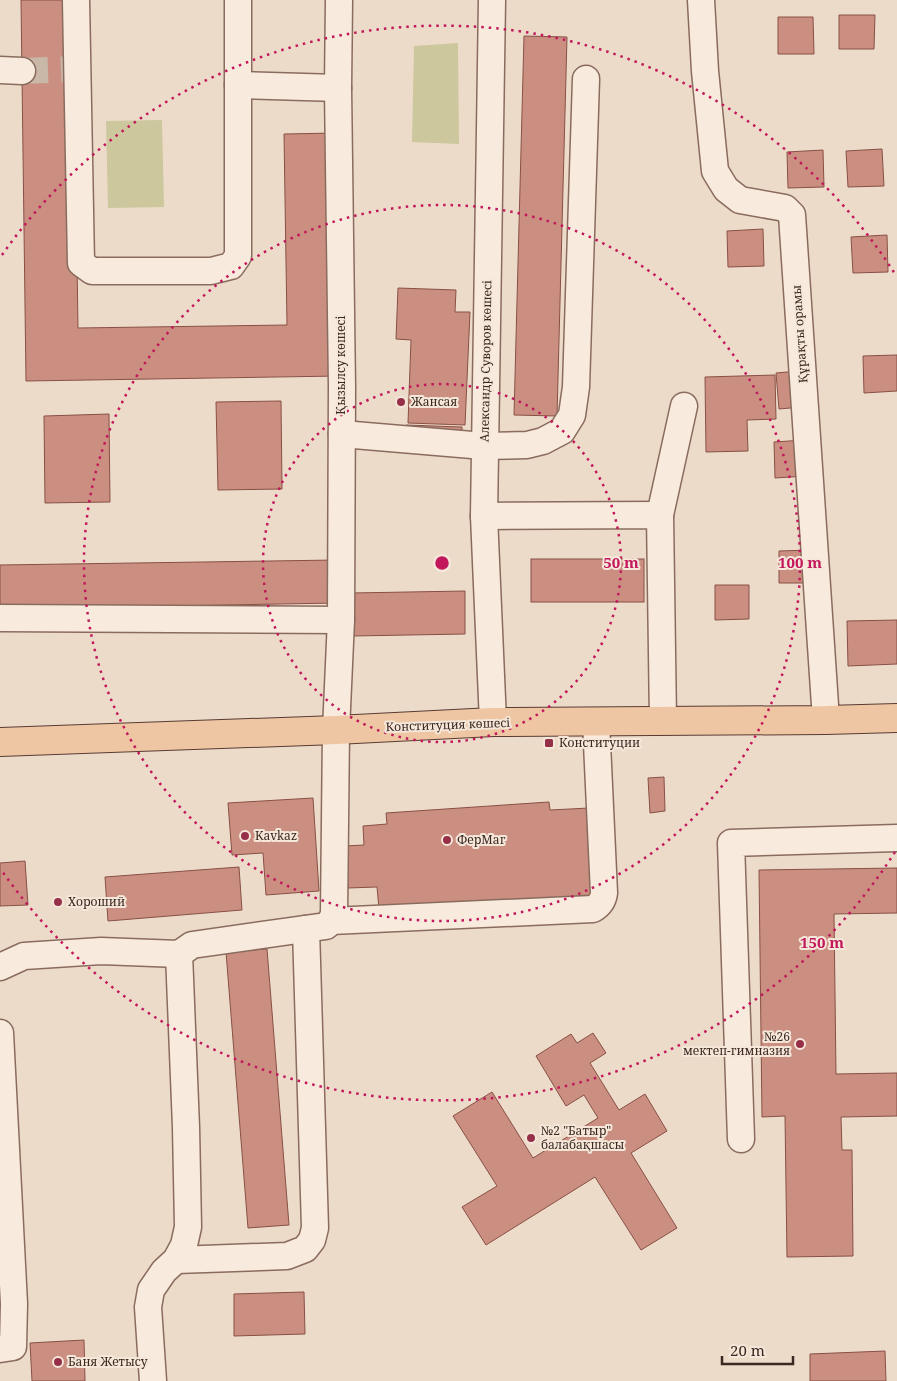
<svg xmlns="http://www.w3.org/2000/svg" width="897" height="1381" font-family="'Noto Serif',serif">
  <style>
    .pitch { fill: #ccc79d }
    .building { fill: #ca8f81; stroke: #885045 }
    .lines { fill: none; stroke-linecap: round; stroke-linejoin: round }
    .minor-tunnel { stroke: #c9b7a8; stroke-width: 26; stroke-dasharray: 26 13; stroke-linecap: butt }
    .minor-casing { stroke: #8a6c5e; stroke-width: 29 }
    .major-casing { stroke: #583b32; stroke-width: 30 }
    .minor { stroke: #f8eadd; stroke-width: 26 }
    .major { stroke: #eec6a4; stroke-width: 28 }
    .ring { fill: none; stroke: #c2185b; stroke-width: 2.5; stroke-dasharray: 2.5 5 }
    .poi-dot { fill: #963048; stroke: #f5e7d9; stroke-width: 2 }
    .labels { text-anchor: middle; stroke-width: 4; stroke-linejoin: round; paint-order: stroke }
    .street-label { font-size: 12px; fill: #3b2821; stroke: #f5e7d9 }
    .poi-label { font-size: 12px; fill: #3b2821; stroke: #f5e7d9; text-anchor: start }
    .centre { fill: #c2185b; stroke: #f5e7d9; stroke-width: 2.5 }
    .ring-label { font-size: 15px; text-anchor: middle; font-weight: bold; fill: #c2185b; stroke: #f5e7d9; stroke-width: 4; stroke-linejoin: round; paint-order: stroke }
  </style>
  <rect width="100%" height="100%" fill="#eddbca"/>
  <g class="pitch">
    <path d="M458 43 459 144 412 142 414 46Z"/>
    <path d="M162 120 164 207 108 208 106 121Z"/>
  </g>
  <g class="building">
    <path d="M21 0H73L78 328 287 325 284 134 336 133 340 376 26 381Z"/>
    <path d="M839 15H875L874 49H839Z"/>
    <path d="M778 17H813L814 54H778Z"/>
    <path d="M524 36 567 37 557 416 514 415Z"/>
    <path d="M882 149 884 186 848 187 846 151Z"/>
    <path d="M823 150 824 187 788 188 787 152Z"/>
    <path d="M763 229 764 266 728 267 727 231Z"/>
    <path d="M887 235 888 272 853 273 851 237Z"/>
    <path d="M398 288 456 290 455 312H470L465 425 408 423 411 340 396 339Z"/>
    <path d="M897 355V391L864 393 863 356Z"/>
    <path d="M798 371 801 407 779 409 776 373Z"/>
    <path d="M775 375 776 419 747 420 748 451 706 452 705 377Z"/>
    <path d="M281 401 282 489 218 490 216 402Z"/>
    <path d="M109 414 110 502 45 503 44 416Z"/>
    <path d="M406 425 462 427V434L406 432Z"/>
    <path d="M804 440 806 476 775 478 774 442Z"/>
    <path d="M812 550 813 583H779V551Z"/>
    <rect x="531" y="559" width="113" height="43"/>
    <path d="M337 560V603L0 609V565Z"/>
    <path d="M715 585H749V619L715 620Z"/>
    <path d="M465 591V634L352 636 351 593Z"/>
    <path d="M897 620V664L848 666 847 621Z"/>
    <path d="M664 777 665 811 650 813 648 778Z"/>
    <path d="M313 798 319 891 266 895 263 853 232 855 228 803Z"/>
    <path d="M549 802 550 810 589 808 595 895 379 909 377 887 348 888 345 846 364 845 363 826 387 824 386 813Z"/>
    <path d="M25 861 28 905 0 906V863Z"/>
    <path d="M239 867 242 910 108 921 105 877Z"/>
    <path d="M897 868V913L834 914 836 1074 897 1073V1116L841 1117 842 1150H852L853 1256 787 1257 785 1116 762 1117 759 870Z"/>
    <path d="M267 949 289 1225 248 1228 226 952Z"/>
    <path d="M593 1033 606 1053 590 1063 619 1110 645 1094 667 1131 631 1153 677 1228 641 1250 595 1177 486 1245 462 1207 497 1186 453 1116 492 1092 533 1158 598 1118 584 1095 566 1106 536 1056 571 1034 577 1043Z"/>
    <path d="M304 1292 305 1334 234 1336V1294Z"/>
    <path d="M84 1340 85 1381H32L30 1343Z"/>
    <path d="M885 1351 886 1381H810V1354Z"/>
  </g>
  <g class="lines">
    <path class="minor-tunnel" d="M22 71 76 69"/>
    <g class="minor-casing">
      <g id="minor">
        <path d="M76 0 81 263 92 271H211L231 266 238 256V0"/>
        <path d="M492 0 484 516 493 722"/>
        <path d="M701 0 705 71 715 171 726 189 740 200 785 208 792 215 826 720"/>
        <path d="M0 70 22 71"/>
        <path d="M238 85 338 88"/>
        <path d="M342 434 484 446 527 445 543 441 562 431 572 415 576 387 586 79"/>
        <path d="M660 515 684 406"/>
        <path d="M484 516 660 515 663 721"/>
        <path d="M0 618 341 620"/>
        <path d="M331 921 593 909C600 905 603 901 604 893L596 722"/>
        <path d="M0 967 24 956 101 951 179 954 192 945 326 926 331 921 334 914 336 730 341 620 342 387 338 88 339 0"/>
        <path d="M0 1033 14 1304 13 1347 0 1349"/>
        <path d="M741 1139 731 843 897 838"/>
        <path d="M176 1260 287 1256 305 1249 312 1240 315 1228 306 929"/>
        <path d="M153 1381 148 1307 151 1290 164 1271 176 1260 184 1245 188 1227 186 1127 179 954"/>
      </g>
    </g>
    <g class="major-casing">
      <path id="major" d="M0 742 336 730 493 722 826 720 897 718"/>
    </g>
    <use href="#minor" class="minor"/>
    <use href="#major" class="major"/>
  </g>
  <g class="ring">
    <circle cx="442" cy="563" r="179"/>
    <circle cx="442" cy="563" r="358"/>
    <path d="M895 852A537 537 0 0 1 2 871M2 255A537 537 0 0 1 895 274"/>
  </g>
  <g class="poi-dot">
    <circle cx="401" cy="402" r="5"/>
    <rect x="544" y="738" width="10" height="10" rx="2.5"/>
    <circle cx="245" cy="836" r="5"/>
    <circle cx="447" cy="840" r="5"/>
    <circle cx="58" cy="902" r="5"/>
    <circle cx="800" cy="1044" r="5"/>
    <circle cx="531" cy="1138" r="5"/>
    <circle cx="58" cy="1362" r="5"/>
  </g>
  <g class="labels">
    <g class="street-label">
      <text transform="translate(800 334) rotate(-94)" y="4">Құрақты орамы</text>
      <text transform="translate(486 361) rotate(-89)" y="4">Александр Суворов көшесі</text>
      <text transform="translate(341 365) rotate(-90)" y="4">Қызылсу көшесі</text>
      <text transform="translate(448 725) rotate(-2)" y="4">Конституция көшесі</text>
    </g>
    <g class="poi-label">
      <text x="411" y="406">Жансая</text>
      <text x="559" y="747">Конституции</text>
      <text x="255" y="840">Kavkaz</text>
      <text x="457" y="844">ФерМаг</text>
      <text x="68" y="906">Хороший</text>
      <text x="790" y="1041" text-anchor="end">№26<tspan x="790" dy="14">мектеп-гимназия</tspan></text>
      <text x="541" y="1135">№2 "Батыр"<tspan x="541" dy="14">балабақшасы</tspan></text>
      <text x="68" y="1366">Баня Жетысу</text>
    </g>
  </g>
  <circle cx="442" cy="563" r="8" class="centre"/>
  <g class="ring-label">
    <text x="621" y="568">50 m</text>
    <text x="800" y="568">100 m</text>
    <text x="822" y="948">150 m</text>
  </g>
  <path d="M722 1356v8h71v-8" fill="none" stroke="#3b2821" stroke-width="2.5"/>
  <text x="730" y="1356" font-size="15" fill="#3b2821" stroke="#f5e7d9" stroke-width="4" paint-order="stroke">20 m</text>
</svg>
